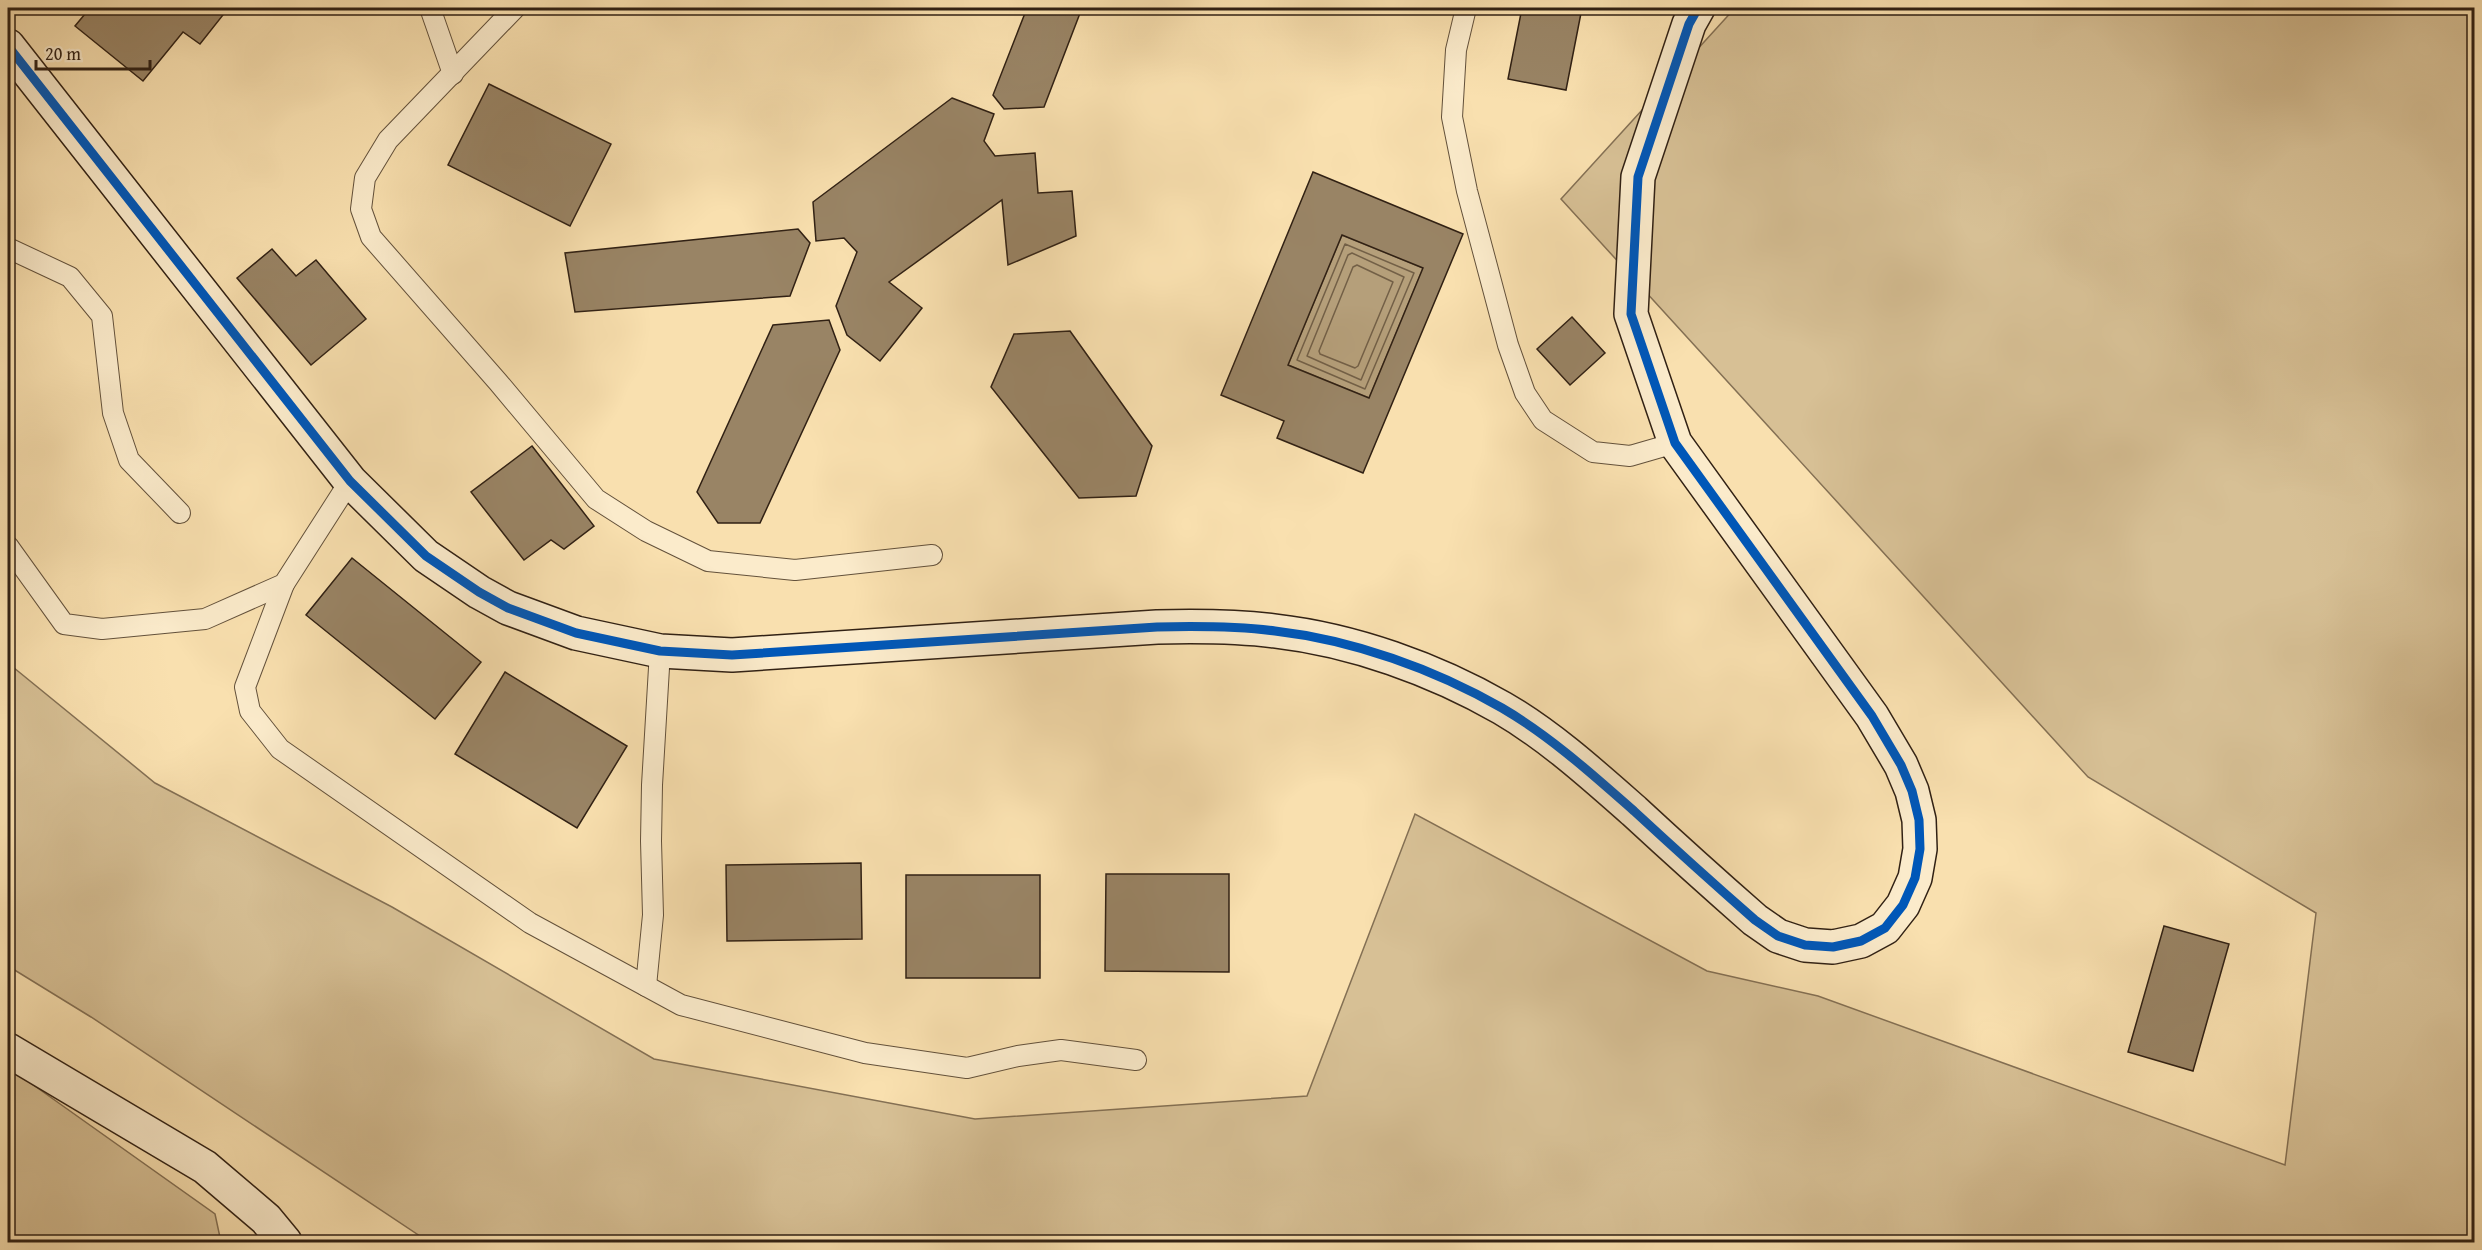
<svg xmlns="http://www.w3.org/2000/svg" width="2482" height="1250" font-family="'Gentium Book Plus',serif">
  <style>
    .green { fill: #d7c095; stroke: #847054; stroke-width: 1.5 }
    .water { fill: #b59f7a; stroke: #806d51; stroke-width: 1.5 }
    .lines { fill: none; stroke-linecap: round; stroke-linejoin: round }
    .shore { stroke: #736047; stroke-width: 1.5 }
    .building { fill: #998465; stroke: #312114; stroke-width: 1.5; fill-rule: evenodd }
    .lane-casing { stroke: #63513b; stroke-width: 22 }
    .secondary-casing { stroke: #312114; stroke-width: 36 }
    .lane { stroke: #fbebcb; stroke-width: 20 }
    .secondary { stroke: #fbebcb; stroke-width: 33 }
    .cycleway-casing { stroke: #fbebcb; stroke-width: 13 }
    .cycleway { stroke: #0057b8; stroke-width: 9 }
  </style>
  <rect width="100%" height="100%" fill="#f9e0af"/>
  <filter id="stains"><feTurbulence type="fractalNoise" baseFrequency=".00333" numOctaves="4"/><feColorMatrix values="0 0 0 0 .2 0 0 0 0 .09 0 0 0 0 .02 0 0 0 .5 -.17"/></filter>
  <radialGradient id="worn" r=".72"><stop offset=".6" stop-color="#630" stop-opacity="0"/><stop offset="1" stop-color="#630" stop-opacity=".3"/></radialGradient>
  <g class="green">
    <path d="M1735 8H2474V1242H429L91 1017 8 966V663L155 783 392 907 654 1059 975 1119 1307 1096 1415 814 1707 971 1818 996 2285 1165 2316 913 2088 777 1561 199Z"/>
    <path d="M8 1067 215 1214 221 1242H8Z"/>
  </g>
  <path class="water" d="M1342 235 1423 268 1369 398 1288 365Z"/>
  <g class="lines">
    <g class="shore">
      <path d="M1345 244 1414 273 1365 389 1297 360Z"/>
      <path d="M1352 253 1404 277 1361 380 1307 356 1348 255Z"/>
      <path d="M1357 265 1393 282 1358 366 1355 368 1320 354 1319 351 1353 267Z"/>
    </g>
  </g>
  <g class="building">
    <path d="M90 8H214L223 15 200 44 183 32 143 81 75 26Z"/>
    <path d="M1027 8H1082L1044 107 1004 109 993 95Z"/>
    <path d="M1522 8H1582L1566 90 1508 79Z"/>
    <path d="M489 84 611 144 570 226 448 165Z"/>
    <path d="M952 98 994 114 984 141 995 156 1035 153 1038 193 1072 191 1076 236 1008 265 1002 200 889 282 922 308 880 361 847 335 836 306 857 252 844 238 816 241 813 202Z"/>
    <path d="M1313 172 1463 234 1363 473 1277 438 1284 421 1221 395ZM1342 235 1423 268 1369 398 1288 365Z"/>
    <path d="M798 229 810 243 790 296 575 312 565 253Z"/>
    <path d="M272 249 296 276 316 260 366 319 311 365 237 278Z"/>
    <path d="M1572 317 1605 353 1570 385 1537 349Z"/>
    <path d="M829 320 840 350 760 523H718L697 492 773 325Z"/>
    <path d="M1070 331 1152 446 1136 496 1079 498 991 387 1014 334Z"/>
    <path d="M532 446 594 526 564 549 551 540 524 560 471 492Z"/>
    <path d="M352 558 481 662 435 719 306 615Z"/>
    <path d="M505 672 627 746 577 828 455 754Z"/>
    <path d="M861 863 862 939 727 941 726 865Z"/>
    <path d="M1106 874H1229V972L1105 971Z"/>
    <rect x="906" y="875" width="134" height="103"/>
    <path d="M2164 926 2229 944 2193 1071 2128 1052Z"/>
  </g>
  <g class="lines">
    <g class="lane-casing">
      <g id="lane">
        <path d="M430 8 453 74"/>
        <path d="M515 8 388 140 365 178 361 209 371 237 498 382 596 499 646 531 708 561 795 570 932 555"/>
        <path d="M1466 8 1456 50 1452 117 1467 191 1508 345 1525 393 1543 420 1593 452 1630 456 1675 443"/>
        <path d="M8 248 70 277 102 316 113 413 129 460 180 513"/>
        <path d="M8 546 64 624 102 629 205 619 284 584 350 481"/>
        <path d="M284 584 245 687 250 711 280 749 530 923 681 1005 865 1053 967 1068 1018 1056 1061 1050 1136 1060"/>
        <path d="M646 986 653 915 651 841 652 785 660 651"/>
      </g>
    </g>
    <g class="secondary-casing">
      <g id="secondary">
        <path d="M8 46 350 481 426 556 479 592 508 608 576 633 660 651 732 655 1157 627C1197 626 1236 626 1275 631 1353 640 1434 669 1502 708 1550 736 1592 774 1634 811 1674 848 1714 884 1755 920L1778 936 1805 945 1833 947 1861 941 1885 928 1903 905 1915 878 1920 849 1919 820 1912 791 1901 765 1872 716 1675 443 1631 314 1638 177 1689 24 1698 8"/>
        <path d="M8 1050 205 1167 266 1219 285 1242"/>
      </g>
    </g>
    <use href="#lane" class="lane"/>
    <use href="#secondary" class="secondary"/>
    <g class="cycleway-casing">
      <path id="cycleway" d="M8 46 350 481 426 556 479 592 508 608 576 633 660 651 732 655 1157 627C1197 626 1236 626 1275 631 1353 640 1434 669 1502 708 1550 736 1592 774 1634 811 1674 848 1714 884 1755 920L1778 936 1805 945 1833 947 1861 941 1885 928 1903 905 1915 878 1920 849 1919 820 1912 791 1901 765 1872 716 1675 443 1631 314 1638 177 1689 24 1698 8"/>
    </g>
    <use href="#cycleway" class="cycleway"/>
  </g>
  <rect width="2482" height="1250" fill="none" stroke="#f9e0af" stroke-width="30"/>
  <rect x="9" y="9" width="2464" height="1232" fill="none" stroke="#312114" stroke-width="3"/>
  <rect x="15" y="15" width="2452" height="1220" fill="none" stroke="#312114" stroke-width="1.5"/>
  <path d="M36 60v9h114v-9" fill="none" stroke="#312114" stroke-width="3"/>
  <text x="45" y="60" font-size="18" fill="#312114" stroke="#fbebcb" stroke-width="4.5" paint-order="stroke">20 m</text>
  <rect width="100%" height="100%" filter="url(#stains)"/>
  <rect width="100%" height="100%" fill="url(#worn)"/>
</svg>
